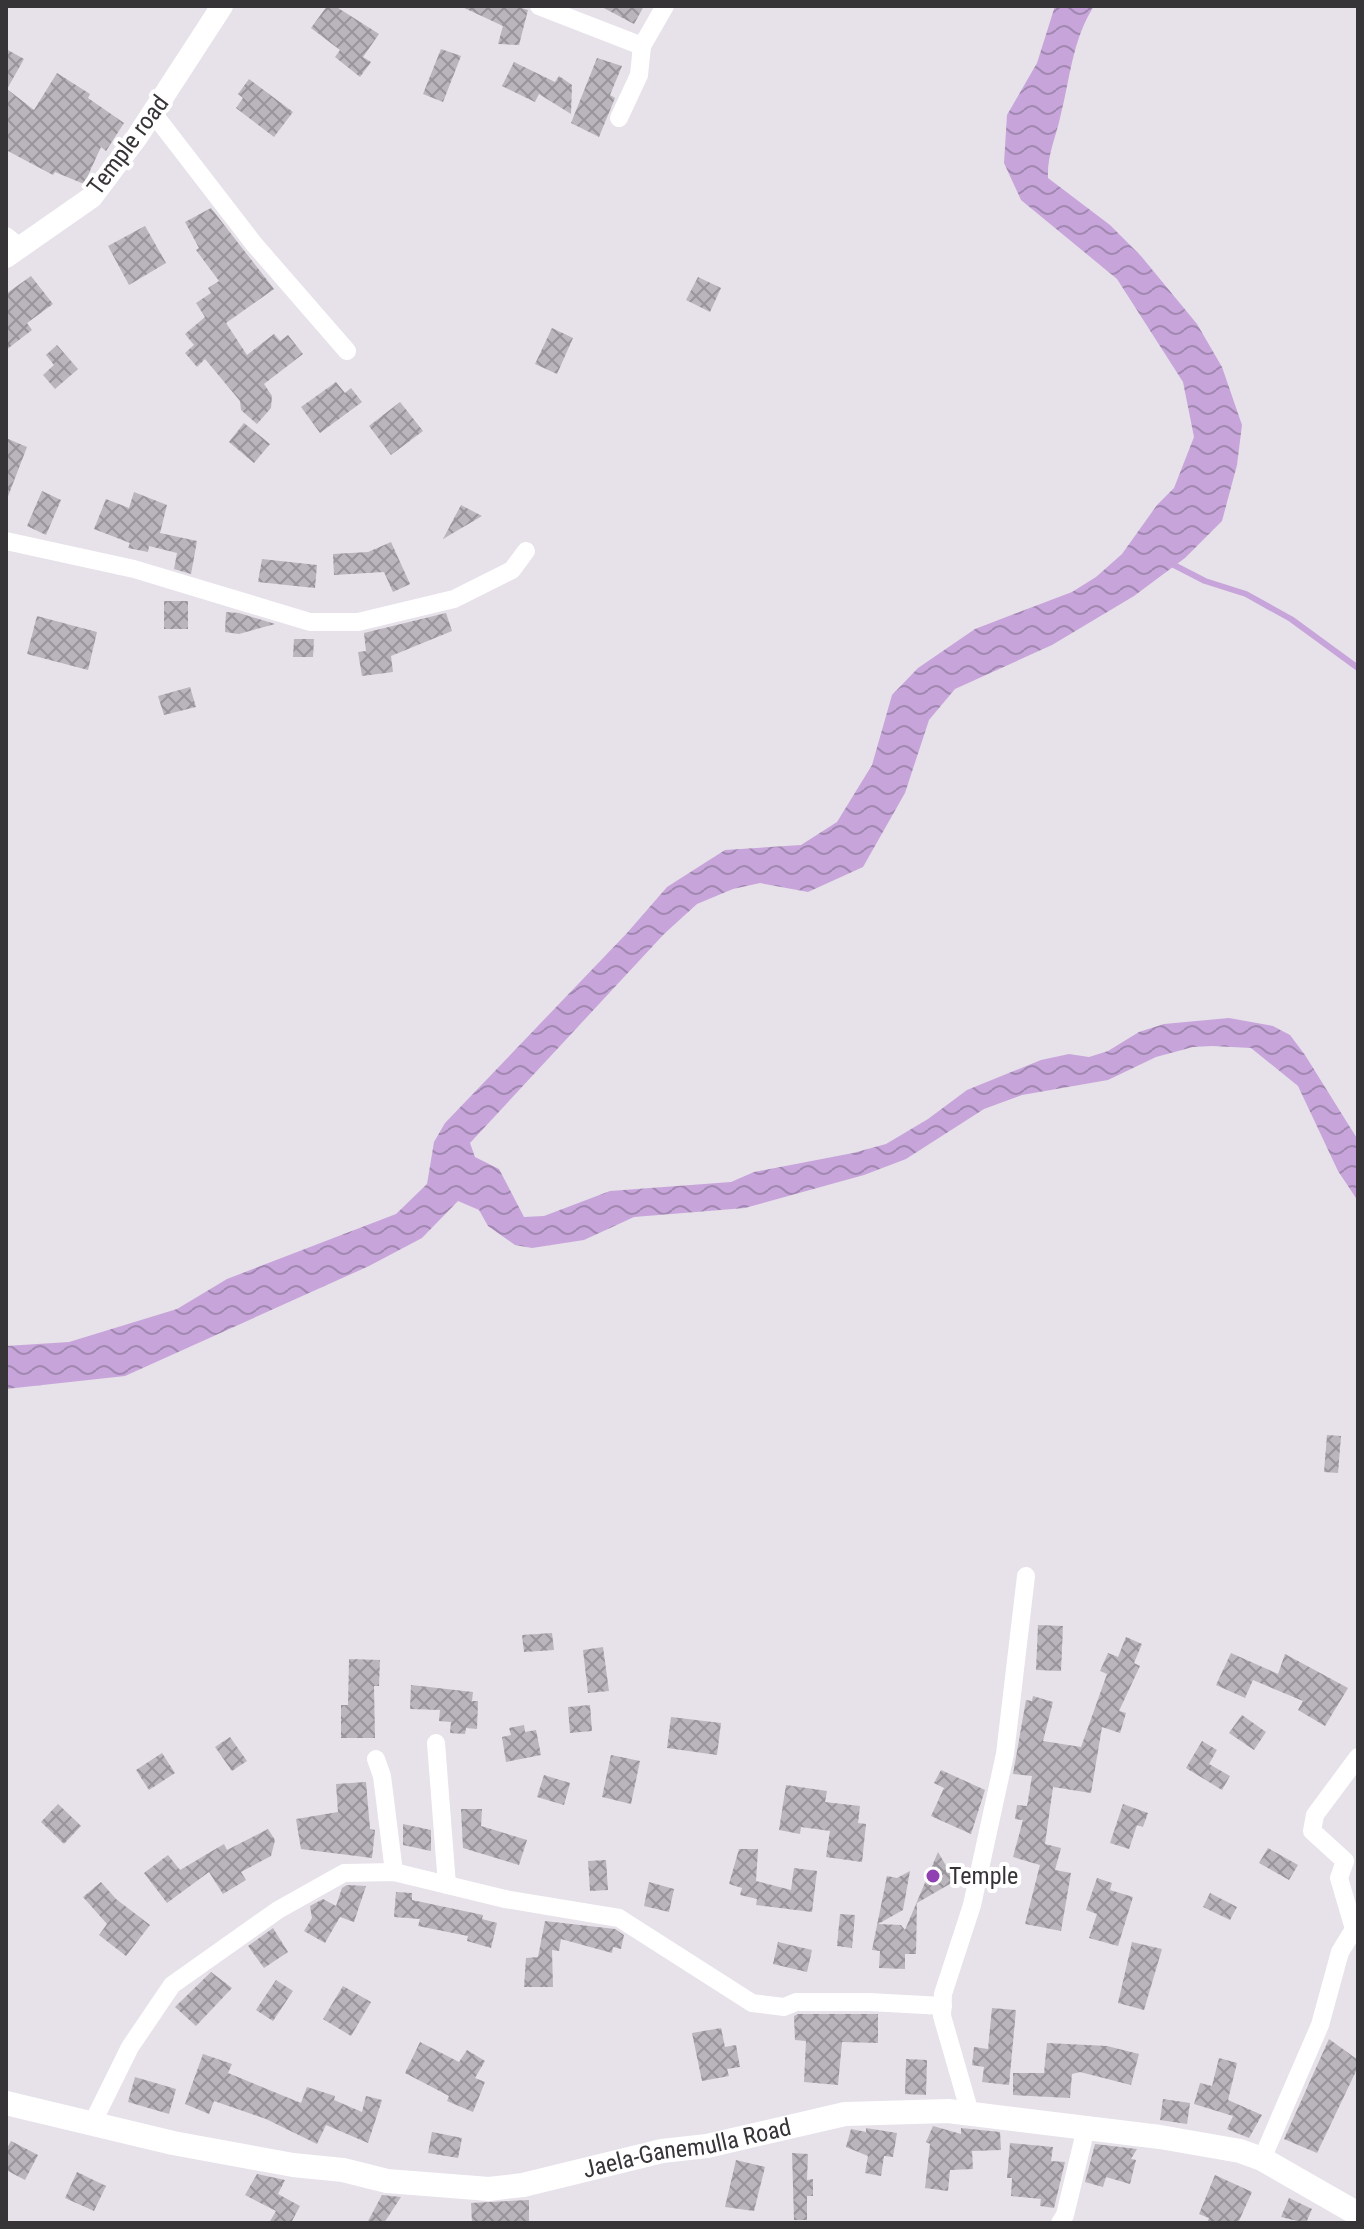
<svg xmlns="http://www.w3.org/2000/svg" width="1364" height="2229" font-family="'Roboto Condensed',sans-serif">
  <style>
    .water { fill: url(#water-waves) }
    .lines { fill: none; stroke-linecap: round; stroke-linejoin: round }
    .stream { stroke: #c7a5da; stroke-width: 6 }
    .building { fill: url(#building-cross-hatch) }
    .minor { stroke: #fff; stroke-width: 18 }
    .tertiary { stroke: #fff; stroke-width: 22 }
    .secondary { stroke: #fff; stroke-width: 24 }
    .poi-dot { fill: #8f41b2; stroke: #fff; stroke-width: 3 }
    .labels { text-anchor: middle; stroke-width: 8; stroke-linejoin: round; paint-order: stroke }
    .street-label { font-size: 24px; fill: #363437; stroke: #fff }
    .poi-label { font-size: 24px; fill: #363437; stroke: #fff; text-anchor: start }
  </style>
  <defs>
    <pattern id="water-waves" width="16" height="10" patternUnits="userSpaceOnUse" patternTransform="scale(2)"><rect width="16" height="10" fill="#c7a5da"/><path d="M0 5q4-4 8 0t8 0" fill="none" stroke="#a287b2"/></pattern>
    <pattern id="building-cross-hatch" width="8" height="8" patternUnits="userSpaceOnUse" patternTransform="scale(2)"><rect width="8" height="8" fill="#bab5bd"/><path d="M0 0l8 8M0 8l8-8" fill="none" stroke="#98949a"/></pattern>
  </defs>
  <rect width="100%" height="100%" fill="#e7e1ea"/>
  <path class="water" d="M1055 6H1094C1072 40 1070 80 1060 118 1055 140 1047 156 1048 178L1110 225 1141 256 1197 324 1222 367 1242 425 1237 465 1222 521 1185 558 1134 596 1052 645 955 689 929 720 905 793 863 867 808 892 760 883 733 889 697 904 664 934 470 1143 475 1157 499 1169 524 1217 544 1216 610 1191 731 1182 754 1172 853 1153 886 1144 928 1119 967 1090 1041 1060 1069 1054 1089 1057 1108 1051 1139 1032 1164 1024 1229 1018 1273 1026 1290 1035 1305 1055 1358 1140V1201L1338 1171 1298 1086 1251 1048 1212 1046 1193 1047 1156 1057 1108 1080 1022 1095 984 1109 906 1159 864 1175 745 1208 634 1217 584 1240 532 1248 515 1245 488 1226 479 1210 458 1201 422 1238 369 1266 125 1376 6 1389V1346L69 1342 177 1309 227 1279 396 1214 427 1184 434 1142 445 1123 627 933 667 887 725 850 801 845 837 822 872 765 892 695 918 668 975 629 1072 592 1096 577 1122 554 1157 505 1174 488 1194 437 1183 382 1117 279 1021 200 1004 163 1007 115 1037 63Z"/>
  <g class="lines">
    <path class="stream" d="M1170 563 1205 581 1246 594 1291 619 1358 668"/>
  </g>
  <g class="building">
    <path d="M327 6H335L379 34 363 57 371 62 360 77 335 57 340 50 311 28Z"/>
    <path d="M460 6H515L528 10 519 45 498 44 503 26Z"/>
    <path d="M600 6H644L634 24Z"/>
    <path d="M6 49 24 59 7 89 34 110 57 73 90 94 88 98 124 123 106 151 101 147 84 184 55 172 53 175 6 150Z"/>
    <path d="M441 49 461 56 443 102 423 94Z"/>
    <path d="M597 58 622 66 610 95 615 98 599 137 571 123Z"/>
    <path d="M514 62 555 82 559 76 572 85 571 114 539 94 535 102 502 86Z"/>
    <path d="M249 79 293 112 274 137 236 108 243 98 238 94Z"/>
    <path d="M211 208 274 289 226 323 247 355 274 334 280 341 288 335 303 354 264 384 272 396 271 408 257 424 241 410 240 401 205 359 197 367 185 353 194 345 185 334 205 317 196 303 211 293 208 288 219 281 196 250 199 248 185 222Z"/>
    <path d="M145 226 166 263 129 285 108 246Z"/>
    <path d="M31 276 53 304 27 323 32 330 6 350V294Z"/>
    <path d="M698 277 721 288 710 312 686 300Z"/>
    <path d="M552 328 573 338 557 374 535 364Z"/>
    <path d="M57 345 78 369 55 389 43 375 54 365 46 355Z"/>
    <path d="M336 382 345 393 351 388 362 402 320 433 301 407Z"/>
    <path d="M400 402 423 431 391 455 369 426Z"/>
    <path d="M244 423 270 444 254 463 229 442Z"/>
    <path d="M6 438 27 447 7 499H6Z"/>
    <path d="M42 491 61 500 46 535 27 526Z"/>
    <path d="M134 492 167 505 160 533 197 541 191 574 174 569 177 553 149 546 148 552 128 548 130 543 94 529 106 499 129 508Z"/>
    <path d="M461 505 482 516 443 539Z"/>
    <path d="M391 542 410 584 393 592 384 572 334 575 333 554 368 552Z"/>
    <path d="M262 559 317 565 315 588 258 582Z"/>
    <rect x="164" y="601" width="24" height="28"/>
    <path d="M226 612 239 613 275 624 239 634 225 632Z"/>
    <path d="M446 613 452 631 391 656 393 672 362 676 358 652 366 651 364 633Z"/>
    <path d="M37 616 97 632 88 670 27 654Z"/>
    <path d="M294 639H314L313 657H293Z"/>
    <path d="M190 687 196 707 164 715 158 696Z"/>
    <path d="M1327 1435 1341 1436 1338 1473 1324 1472Z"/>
    <path d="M1038 1625 1063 1626 1061 1671 1036 1670Z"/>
    <path d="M552 1633 554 1650 524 1652 522 1635Z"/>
    <path d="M1126 1637 1142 1644 1134 1663 1140 1666 1119 1711 1126 1713 1120 1733 1102 1727 1091 1793 1053 1787 1045 1844 1061 1848 1055 1870 1071 1873 1061 1931 1025 1924 1040 1865 1013 1857 1023 1820 1015 1819 1017 1805 1027 1806 1032 1776 1013 1774 1026 1700 1032 1701 1033 1696 1053 1702 1043 1741 1081 1747 1107 1674 1100 1671 1108 1653 1118 1657Z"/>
    <path d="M603 1647 609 1691 588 1693 583 1650Z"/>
    <path d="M1231 1653 1278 1674 1285 1654 1348 1688 1325 1726 1298 1710 1303 1701 1253 1680 1245 1698 1216 1685Z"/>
    <path d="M349 1659 380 1660 379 1686H374L375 1738H341V1705H348Z"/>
    <path d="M411 1685 473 1692 472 1701H478L477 1729 466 1728 465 1734 450 1733 451 1722 439 1721 440 1710 410 1709Z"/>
    <path d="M590 1705 592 1731 570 1733 568 1707Z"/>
    <path d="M1242 1715 1266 1732 1254 1750 1229 1733Z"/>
    <path d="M671 1717 721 1723 717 1755 667 1748Z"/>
    <path d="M524 1725 525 1732 536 1730 541 1755 506 1762 502 1737 511 1735 509 1728Z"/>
    <path d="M230 1737 247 1761 232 1771 215 1747Z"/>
    <path d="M1202 1741 1217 1750 1209 1764 1230 1776 1222 1790 1186 1768Z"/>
    <path d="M162 1753 175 1773 149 1790 136 1770Z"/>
    <path d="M611 1755 640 1761 631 1804 602 1797Z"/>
    <path d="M941 1770 985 1790 971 1834 931 1816 944 1788 934 1783Z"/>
    <path d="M544 1775 570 1783 564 1805 537 1797Z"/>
    <path d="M366 1782 370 1829 375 1830 372 1858 301 1849 296 1819 338 1812 336 1784Z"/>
    <path d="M786 1785 827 1791 825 1802 860 1806 858 1823 866 1824 862 1862 826 1857 830 1831 801 1827 800 1834 779 1830Z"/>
    <path d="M58 1804 81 1826 64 1844 41 1822Z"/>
    <path d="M1123 1804 1148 1813 1143 1827 1137 1825 1129 1849 1110 1843Z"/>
    <path d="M461 1809H482L481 1826 527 1840 519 1865 463 1848Z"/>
    <path d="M403 1824 431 1830V1851L403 1845Z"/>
    <path d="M268 1829 275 1840 271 1856 241 1872 246 1880 223 1894 209 1872 167 1903 144 1873 168 1855 180 1870 224 1844 227 1850Z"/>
    <path d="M1268 1848 1298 1865 1289 1880 1259 1863Z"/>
    <path d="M739 1849H758L756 1881 791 1890 794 1868 817 1871 812 1912 756 1905 757 1899 740 1895 742 1888 729 1884Z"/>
    <path d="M938 1852 955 1881 917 1903 916 1954H905V1969L879 1968 880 1951 872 1950 887 1876 897 1878 910 1871 903 1910 878 1924 901 1925 905 1930Z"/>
    <path d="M606 1860 608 1890 590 1891 588 1861Z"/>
    <path d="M1097 1878 1112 1883 1110 1890 1133 1897 1118 1946 1089 1938 1097 1914 1086 1910Z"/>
    <path d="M101 1882 116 1899 150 1925 126 1956 99 1935 107 1924 83 1897Z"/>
    <path d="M649 1882 674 1889 669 1912 644 1906Z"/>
    <path d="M347 1885 366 1886 354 1922 340 1917 325 1943 304 1931 312 1918 310 1906 323 1899 336 1906 342 1888Z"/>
    <path d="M396 1892 412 1893V1900L483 1915 482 1919 497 1923 491 1948 467 1941 468 1936 418 1926 420 1919 394 1917Z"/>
    <path d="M1210 1893 1237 1907 1230 1920 1203 1907Z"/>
    <path d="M840 1914 855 1915 852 1948 837 1946Z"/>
    <path d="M545 1921 615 1929 624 1935 621 1949 613 1947 612 1953 561 1939 559 1951 552 1950 553 1987H524L526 1958 538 1957Z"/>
    <path d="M273 1928 288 1952 264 1968 248 1946Z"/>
    <path d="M778 1942 812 1950 807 1972 773 1964Z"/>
    <path d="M1132 1942 1162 1949 1144 2010 1118 2003Z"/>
    <path d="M211 1972 232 1988 196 2026 175 2007Z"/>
    <path d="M276 1980 293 1991 273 2021 256 2010Z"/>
    <path d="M343 1986 371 2002 351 2036 323 2019Z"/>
    <path d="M992 2008 1016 2010 1009 2085 982 2082 984 2067 972 2065 974 2047 988 2049Z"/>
    <path d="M798 2014H878V2043L842 2042 838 2085 804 2082 806 2041 795 2040 794 2016Z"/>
    <path d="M721 2028 725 2047 736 2045 740 2067 727 2069 729 2076 702 2081 692 2033Z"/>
    <path d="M1329 2039 1358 2060V2067L1317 2153 1284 2139Z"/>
    <path d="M420 2042 459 2062 467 2050 485 2061 475 2078 485 2082 473 2112 447 2101 449 2096 405 2073Z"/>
    <path d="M1047 2043 1107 2046 1139 2054 1131 2085 1080 2072 1072 2074 1070 2098 1013 2095V2073H1044Z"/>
    <path d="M203 2054 232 2064 228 2073 301 2103 307 2087 335 2096 334 2100 362 2112 366 2096 382 2100 368 2143 326 2125 317 2144 266 2119 214 2101 209 2114 185 2104Z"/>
    <path d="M1219 2058 1237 2063 1228 2100 1262 2115 1249 2138 1227 2129 1233 2116 1194 2104 1200 2083 1212 2086Z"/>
    <path d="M906 2059 927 2060 926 2095 905 2094Z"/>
    <path d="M135 2077 176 2089 169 2114 128 2102Z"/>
    <path d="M1163 2099 1190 2103 1187 2124 1160 2120Z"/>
    <path d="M933 2126 961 2134V2128L1000 2132 1001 2150 972 2151 973 2169 950 2170 948 2191 925 2188 930 2144 926 2142Z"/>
    <path d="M866 2128 897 2133 893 2157 884 2156 881 2176 865 2173 868 2156 846 2147 851 2129 866 2132Z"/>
    <path d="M432 2132 462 2138 458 2158 428 2153Z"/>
    <path d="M11 2141 38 2155 25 2180 6 2170V2150Z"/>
    <path d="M1010 2143 1053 2147 1051 2161 1065 2162 1054 2208 1040 2206 1041 2199 1011 2196 1012 2178H1007Z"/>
    <path d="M1095 2144 1137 2149 1131 2159 1136 2160 1130 2184 1106 2177 1103 2187 1085 2182Z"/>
    <path d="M792 2153 808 2154 807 2180 813 2179V2196H807V2220H794Z"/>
    <path d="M736 2160 765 2167 754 2211 725 2207Z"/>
    <path d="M77 2172 106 2186 94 2211 65 2198Z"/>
    <path d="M257 2174 285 2180 278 2194 300 2206 291 2223H269L276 2211 245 2195Z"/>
    <path d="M1215 2175 1252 2192 1238 2223H1207L1209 2218 1199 2214Z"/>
    <path d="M382 2195 401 2197 384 2223H367Z"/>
    <path d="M1289 2198 1312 2209 1306 2223 1281 2217Z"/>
    <path d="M529 2200V2223H472L471 2203Z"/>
  </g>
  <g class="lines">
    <g class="minor">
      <path d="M539 6 642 46 665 6"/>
      <path d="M153 113 254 244 347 351"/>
      <path d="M619 118 639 75 642 46"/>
      <path d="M6 236 20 247"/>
      <path d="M6 541 134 569 310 622H358L454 599 512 570 526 551"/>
      <path d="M436 1743 447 1885"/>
      <path d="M376 1759 382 1776 394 1872"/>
      <path d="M970 2113 942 2016 943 1994 972 1905 1005 1754 1026 1576"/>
      <path d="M92 2124 130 2047 172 1985 278 1910 344 1873 394 1872 505 1899 619 1918 752 2003 784 2007 796 2002H869L943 2006"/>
      <path d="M1262 2159 1320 2025 1340 1952 1354 1929 1339 1878 1345 1861 1312 1831 1315 1815 1358 1757"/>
      <path d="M1060 2223 1065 2215 1086 2128"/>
    </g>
    <path class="tertiary" d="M6 257 92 197 137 137 222 6"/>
    <path class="secondary" id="s1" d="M6 2103 173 2143 293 2165 343 2170 387 2181 489 2189 523 2185 662 2151 707 2146 845 2114 948 2111 1160 2137 1240 2151 1262 2159 1358 2214"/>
  </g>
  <circle class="poi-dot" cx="933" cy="1876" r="8"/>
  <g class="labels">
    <g class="street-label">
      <text transform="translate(128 145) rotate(-53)" y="8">Temple road</text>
      <text dy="8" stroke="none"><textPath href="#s1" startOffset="694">Jaela-Ganemulla Road</textPath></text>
    </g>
    <g class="poi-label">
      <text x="949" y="1884">Temple</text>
    </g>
  </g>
  <rect width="1364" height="2229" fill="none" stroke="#363437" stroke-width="16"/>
</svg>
